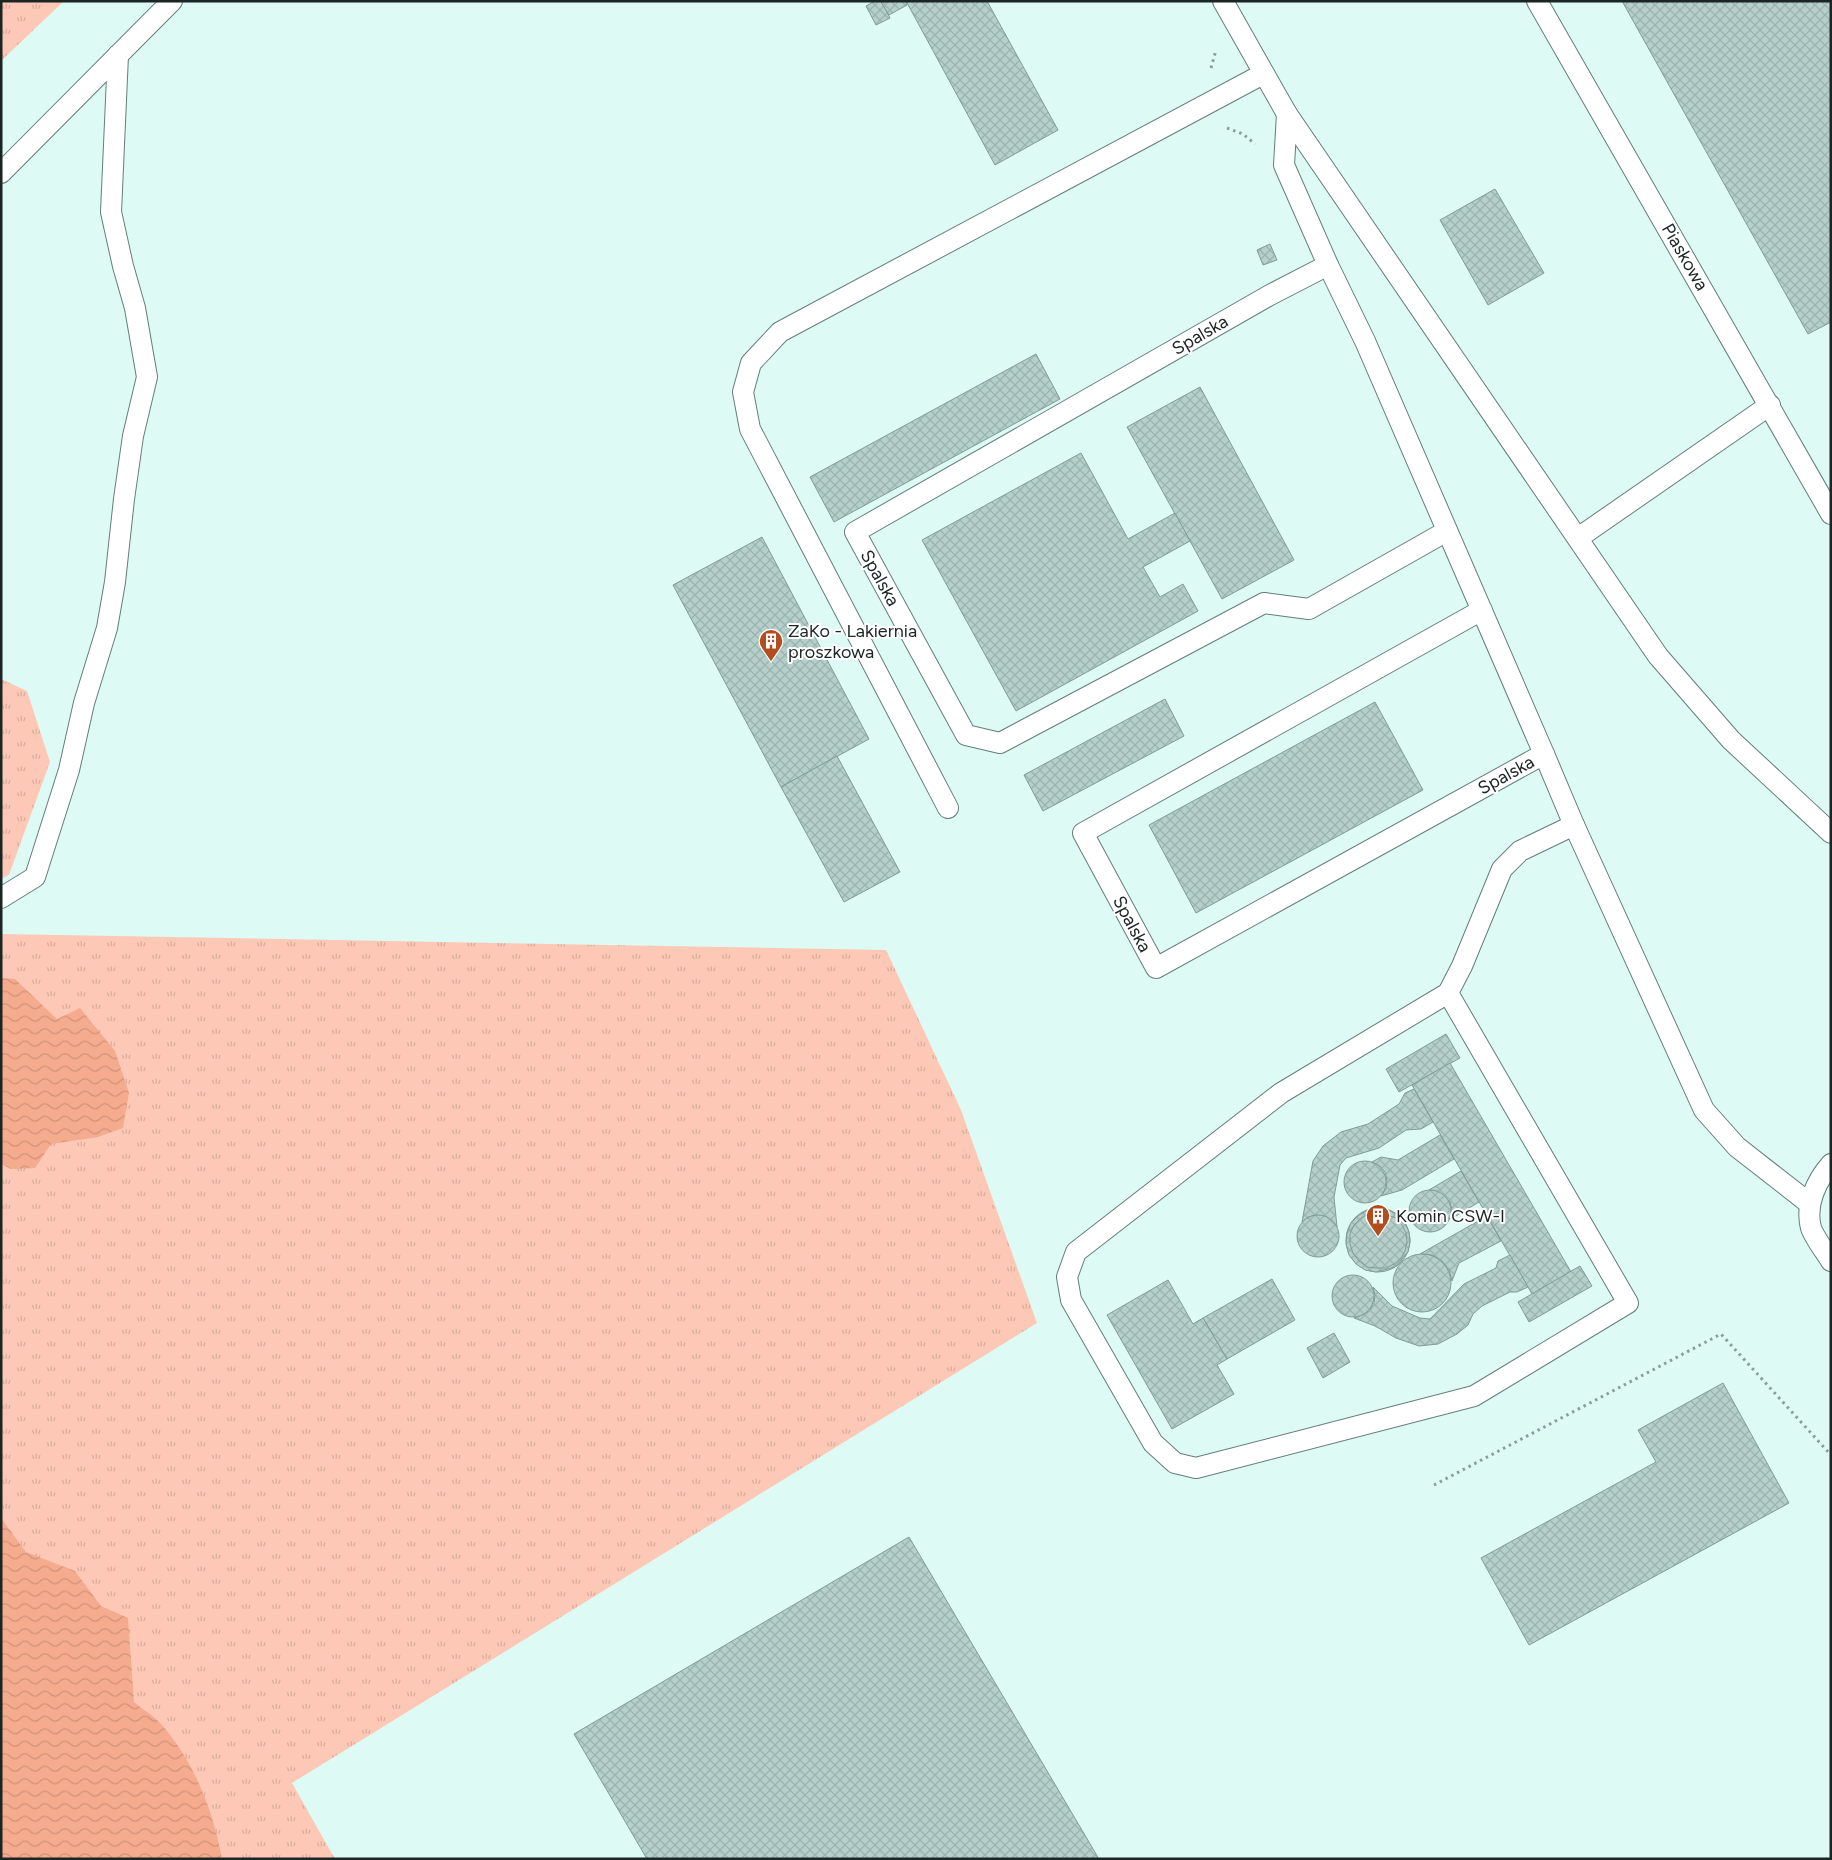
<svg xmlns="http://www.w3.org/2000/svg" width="1832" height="1860" font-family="Figtree,sans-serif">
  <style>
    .grass { fill: url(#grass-tufts) }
    .water { fill: url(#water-waves) }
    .building { fill: url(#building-cross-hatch); stroke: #819c97; fill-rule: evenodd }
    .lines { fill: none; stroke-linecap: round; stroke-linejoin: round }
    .service-casing { stroke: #647e79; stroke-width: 22 }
    .path { stroke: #899e9a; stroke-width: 3; stroke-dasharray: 2.5 4; stroke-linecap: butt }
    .service { stroke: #fff; stroke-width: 20 }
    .labels { text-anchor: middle; stroke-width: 4; stroke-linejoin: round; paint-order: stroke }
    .street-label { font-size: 18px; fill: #1b2523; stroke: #fff }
    .poi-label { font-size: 18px; fill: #1b2523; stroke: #fff; text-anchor: start }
  </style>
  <defs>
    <pattern id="grass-tufts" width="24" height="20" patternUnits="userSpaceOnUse" patternTransform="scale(1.25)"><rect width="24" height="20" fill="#fdc9b6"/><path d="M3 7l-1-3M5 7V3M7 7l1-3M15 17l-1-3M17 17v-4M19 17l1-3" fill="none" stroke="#d8ac9c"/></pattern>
    <pattern id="water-waves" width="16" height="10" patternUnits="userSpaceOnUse" patternTransform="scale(1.25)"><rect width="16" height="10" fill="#f5ab8e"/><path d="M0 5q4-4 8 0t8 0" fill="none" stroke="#d1937a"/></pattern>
    <pattern id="building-cross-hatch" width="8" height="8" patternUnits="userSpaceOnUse" patternTransform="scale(1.25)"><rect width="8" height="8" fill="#b5d0cb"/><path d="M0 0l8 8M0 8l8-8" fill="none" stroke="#9bb2ae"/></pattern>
  </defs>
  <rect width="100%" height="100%" fill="#defaf5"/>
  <g class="grass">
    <path d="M1 1H64L1 61Z"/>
    <path d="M1 679 27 691 50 762 9 875 1 879Z"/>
    <path d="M1 934 886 950 961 1110 1037 1323 292 1783 335 1859H1Z"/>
  </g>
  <g class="water">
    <path d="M1 978 15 979 57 1019 80 1008 115 1051 129 1093 123 1128 98 1137 51 1144 35 1168 11 1169 1 1164Z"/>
    <path d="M1 1518 26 1552 75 1571 101 1606 128 1618 134 1702C142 1709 153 1715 161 1724 194 1761 213 1810 222 1859H1Z"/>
  </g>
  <g class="building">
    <path d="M875 1H881L890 18 876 25 866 6Z"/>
    <path d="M906 1H987L1058 130 995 165Z"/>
    <path d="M906 1 907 5 889 15 881 2Z"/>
    <path d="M1622 1H1831V322L1808 334Z"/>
    <path d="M1495 189 1544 273 1488 305 1440 220Z"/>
    <path d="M1270 244 1277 260 1263 265 1257 250Z"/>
    <path d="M1036 354 1060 399 834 522 810 477Z"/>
    <path d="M1200 387 1294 560 1222 599 1127 427Z"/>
    <path d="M1081 453 1128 539 1175 513 1190 541 1143 567 1160 597 1183 584 1198 611 1016 711 922 540Z"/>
    <path d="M762 537 869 739 781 787 673 585Z"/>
    <path d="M1165 699 1184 736 1043 811 1024 775Z"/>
    <path d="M1375 702 1423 790 1196 913 1149 825Z"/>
    <path d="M837 756 900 872 844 902 781 787Z"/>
    <path d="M1446 1034 1460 1058 1399 1092 1386 1069Z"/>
    <path d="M1450 1063 1571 1272 1532 1294 1412 1085Z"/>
    <path d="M1414 1089 1433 1122 1421 1129 1406 1130 1379 1148 1346 1158 1340 1165 1334 1197 1337 1227 1332 1220 1317 1215 1308 1217 1302 1222 1313 1161 1323 1146 1341 1132 1368 1124 1399 1104 1405 1093Z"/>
    <path d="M1440 1135 1454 1159 1402 1190 1381 1196 1386 1189 1387 1181 1385 1172 1380 1166 1372 1162 1381 1157 1398 1160Z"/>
    <circle cx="1365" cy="1182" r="21"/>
    <path d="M1461 1171 1479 1202 1451 1219 1452 1210 1450 1202 1437 1191 1429 1190Z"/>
    <circle cx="1430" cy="1211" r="21"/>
    <circle cx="1378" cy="1240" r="32"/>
    <path d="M1379 1209 1389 1210 1398 1215 1405 1223 1409 1232 1410 1242 1408 1252 1395 1267 1376 1272 1365 1270 1356 1264 1349 1255 1346 1244 1347 1233 1351 1223 1359 1215 1368 1210ZM1379 1212 1396 1218 1402 1225 1406 1233 1407 1242 1405 1251 1401 1258 1394 1264 1386 1268H1377L1367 1267 1359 1261 1353 1253 1350 1244V1234L1354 1225 1361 1218 1370 1213Z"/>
    <circle cx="1318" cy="1236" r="21"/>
    <path d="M1487 1216 1501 1241 1459 1263 1452 1281 1449 1270 1442 1261 1432 1255 1420 1254Z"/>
    <circle cx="1422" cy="1283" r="29"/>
    <path d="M1510 1255 1528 1287 1517 1292H1510L1482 1306 1473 1314 1468 1325 1457 1334 1438 1344 1419 1346 1396 1338 1375 1326 1354 1318 1362 1315 1369 1311 1374 1303 1375 1295 1373 1287 1392 1306 1420 1318 1430 1319 1464 1284 1496 1268 1498 1261Z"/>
    <path d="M1580 1266 1592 1286 1529 1322 1518 1302Z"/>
    <circle cx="1353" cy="1296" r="21"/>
    <path d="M1272 1279 1295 1320 1227 1359 1203 1318Z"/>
    <path d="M1168 1280 1193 1324 1203 1318 1227 1359 1217 1365 1234 1394 1172 1429 1107 1315Z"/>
    <path d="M1334 1333 1350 1362 1323 1378 1307 1348Z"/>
    <path d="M1723 1383 1789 1503 1529 1645 1481 1558 1656 1462 1638 1430Z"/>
    <path d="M909 1537 1099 1859H647L574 1734Z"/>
  </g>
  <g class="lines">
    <g class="service-casing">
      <g id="service">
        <path d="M1223 1 1287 114 1658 656 1731 740 1831 833"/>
        <path d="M1537 1 1831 514"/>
        <path d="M1287 114 1284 165 1328 265 1365 341 1544 754 1156 968 1083 833 1482 610"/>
        <path d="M1 173 172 1"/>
        <path d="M1328 265 1270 295 855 532 966 735 1000 743 1264 603 1309 609 1447 531"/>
        <path d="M1578 538 1770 405"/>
        <path d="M1544 754 1574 825"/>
        <path d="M948 808 750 429 743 392 751 363 780 332 1263 74"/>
        <path d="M1 898 35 877 69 770 84 703 107 628 115 582 124 499 133 436 147 377 135 308 123 266 111 212 118 55"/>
        <path d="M1448 993 1628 1303 1474 1396 1196 1468 1175 1463 1153 1443 1071 1300 1067 1277 1076 1252 1281 1093 1448 993 1462 966 1502 869 1520 851 1574 825 1704 1110 1737 1147 1810 1204"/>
        <path d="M1831 1164C1816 1181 1805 1205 1811 1228 1815 1239 1825 1251 1831 1261"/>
      </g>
    </g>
    <g class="path">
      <path d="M1211 68 1216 50"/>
      <path d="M1227 128 1243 134 1255 144"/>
      <path d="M1434 1485 1721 1334 1831 1455"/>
    </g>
    <use href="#service" class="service"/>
  </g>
  <defs>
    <g id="building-pin" transform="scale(1.25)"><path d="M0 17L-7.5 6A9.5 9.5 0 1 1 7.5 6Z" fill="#b24d1f" stroke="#fff"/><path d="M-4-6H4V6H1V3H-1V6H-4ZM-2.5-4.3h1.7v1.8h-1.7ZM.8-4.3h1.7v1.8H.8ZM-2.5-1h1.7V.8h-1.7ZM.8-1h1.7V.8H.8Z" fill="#fff"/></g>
  </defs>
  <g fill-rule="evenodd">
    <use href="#building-pin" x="771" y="641"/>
    <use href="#building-pin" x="1378" y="1216"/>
  </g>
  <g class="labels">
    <g class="street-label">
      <text transform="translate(1685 257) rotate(60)" y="6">Piaskowa</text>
      <text transform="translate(1200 335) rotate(-30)" y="6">Spalska</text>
      <text transform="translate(880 578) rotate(61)" y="6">Spalska</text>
      <text transform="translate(1506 775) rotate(-29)" y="6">Spalska</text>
      <text transform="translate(1132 924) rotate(62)" y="6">Spalska</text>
    </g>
    <g class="poi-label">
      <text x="788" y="637">ZaKo - Lakiernia<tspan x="788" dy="21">proszkowa</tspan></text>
      <text x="1396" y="1222">Komin CSW-I</text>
    </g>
  </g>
  <rect width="1832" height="1860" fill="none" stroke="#1b2523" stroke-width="5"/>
</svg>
